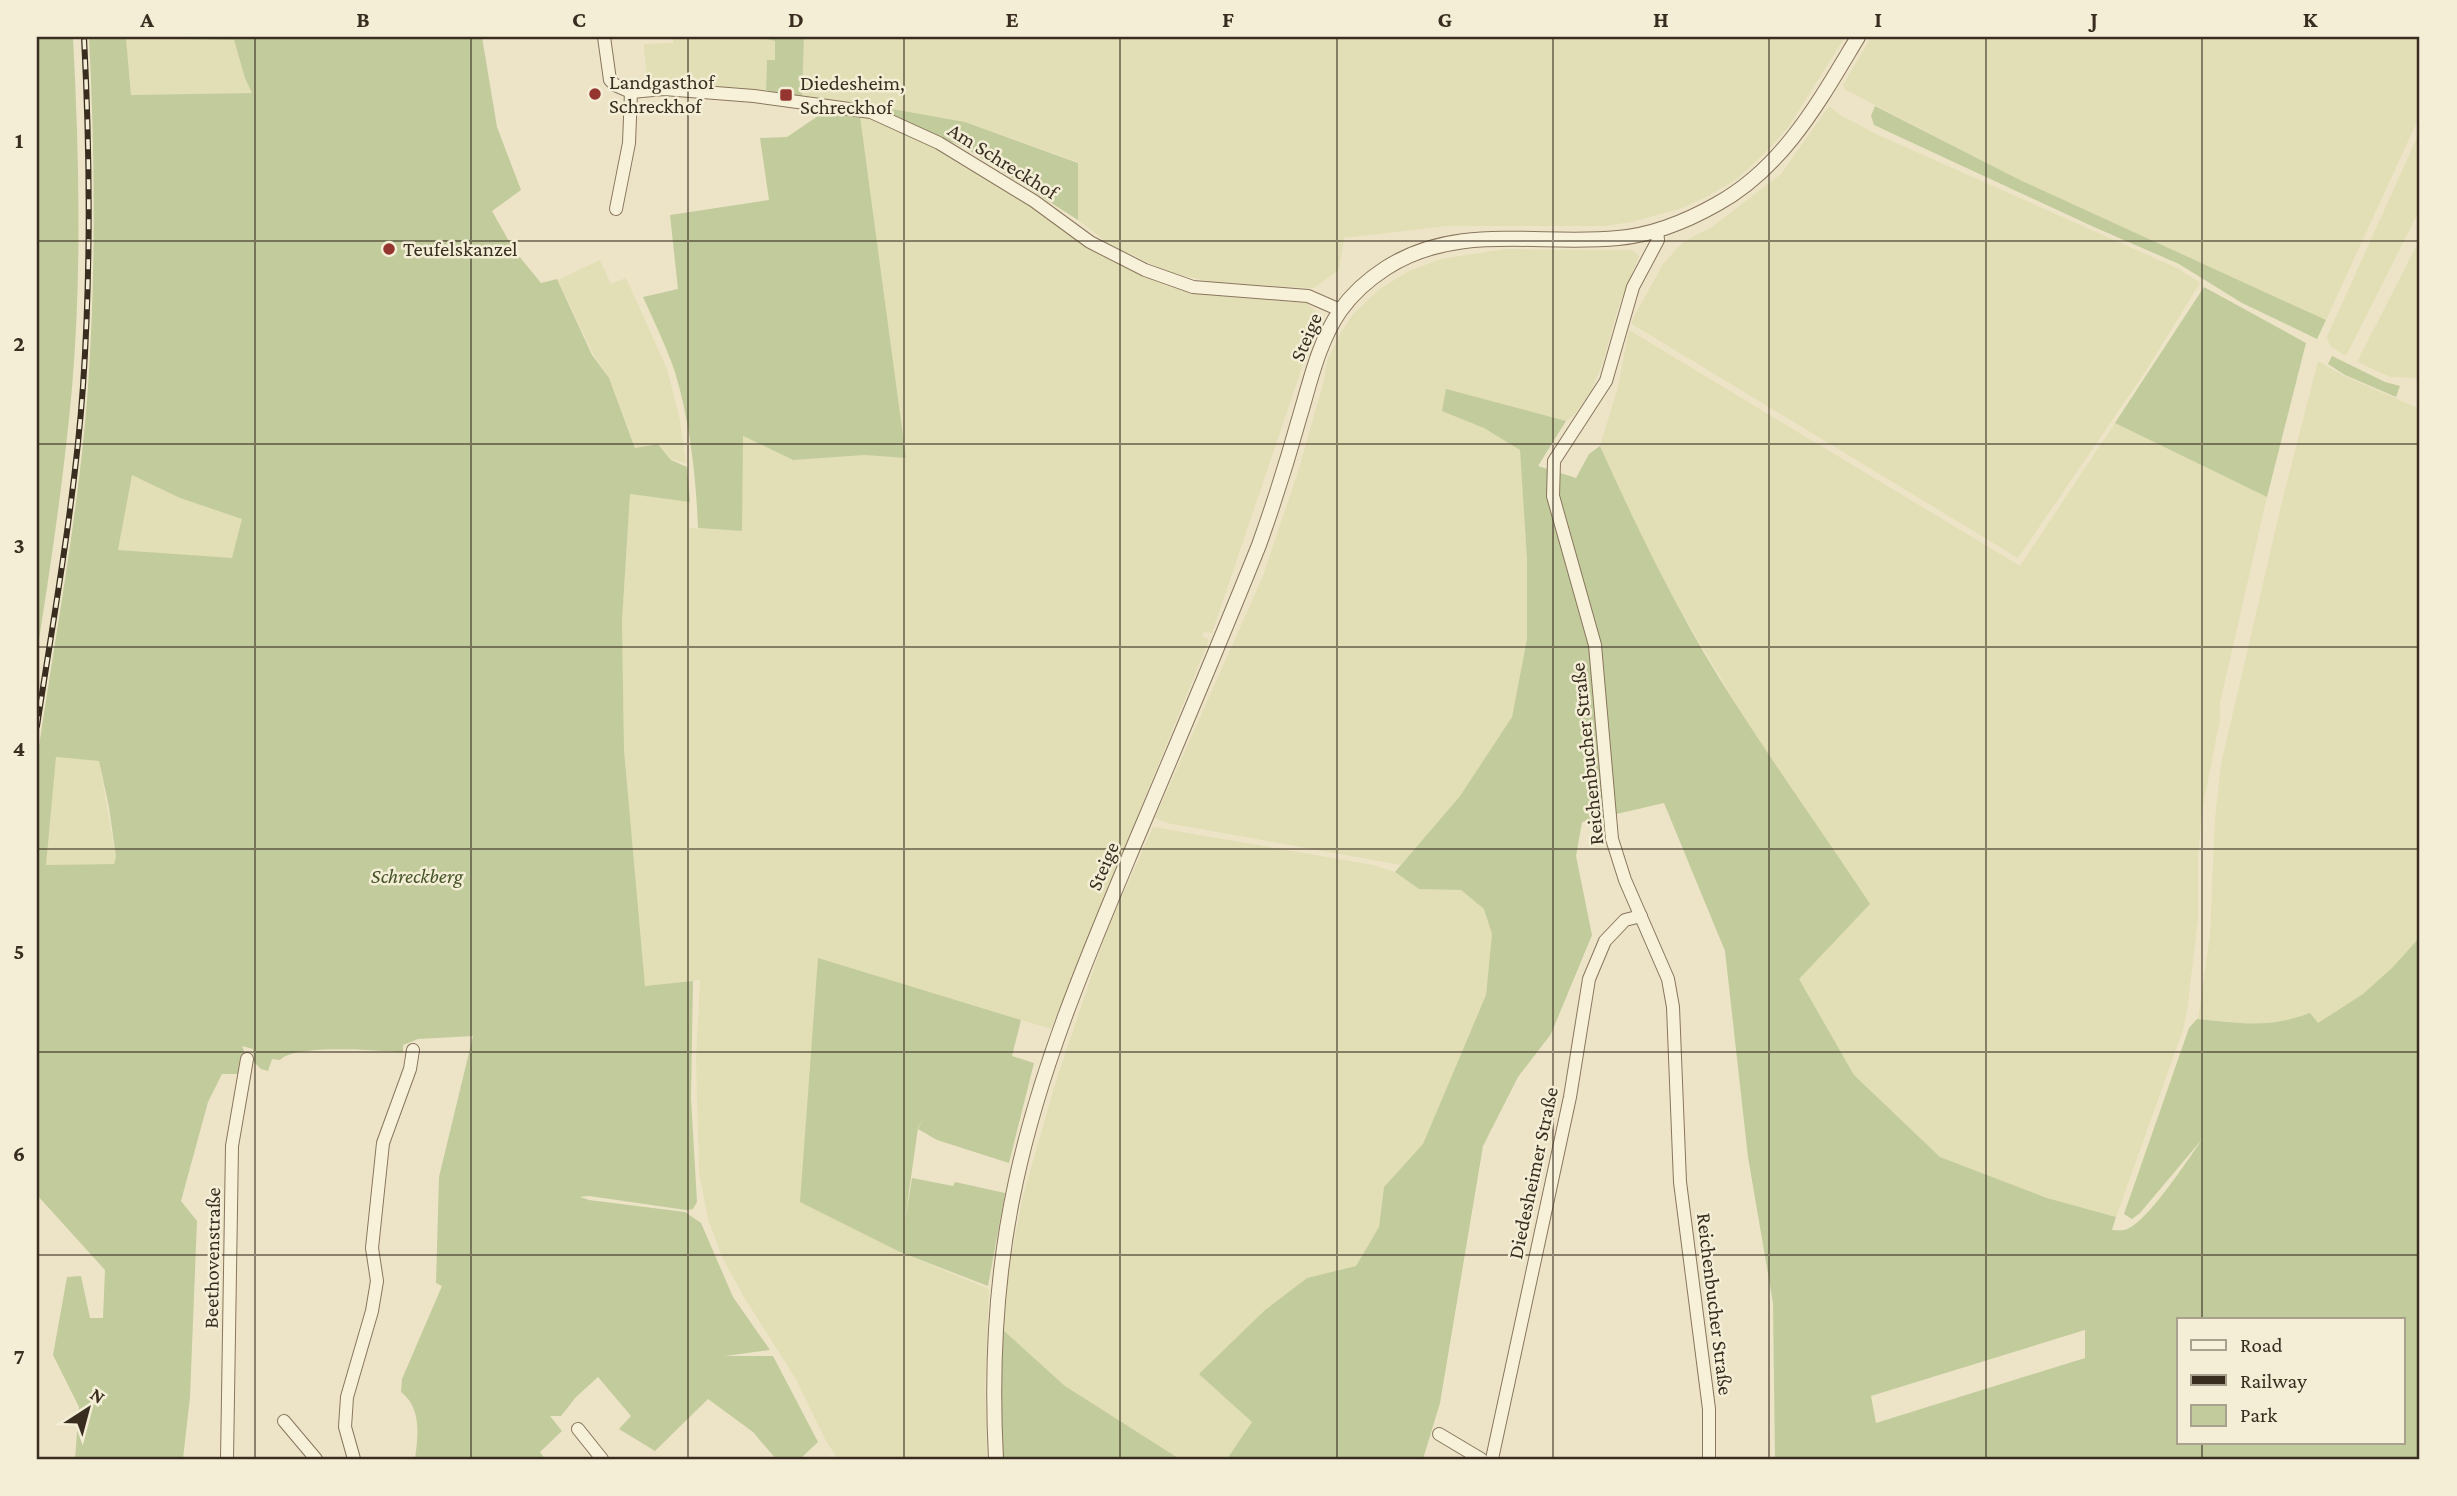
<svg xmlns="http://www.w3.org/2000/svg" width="2457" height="1496" font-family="'Crimson Pro',serif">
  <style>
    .farmland { fill: #e2deb5 }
    .green { fill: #c2cb9b; fill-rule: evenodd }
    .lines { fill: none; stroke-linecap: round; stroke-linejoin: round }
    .minor-casing { stroke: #88765d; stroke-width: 14 }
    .tertiary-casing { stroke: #88765d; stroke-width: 16 }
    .minor { stroke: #f8f1da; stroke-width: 12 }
    .tertiary { stroke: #f8f1da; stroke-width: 14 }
    .rail-casing { stroke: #392d20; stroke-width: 6 }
    .rail { stroke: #f4eed6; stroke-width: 3.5; stroke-dasharray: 10; stroke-linecap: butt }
    .grid { fill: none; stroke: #392d20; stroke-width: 2; stroke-opacity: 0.55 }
    .poi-dot { fill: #943530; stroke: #f4eed6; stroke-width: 2.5 }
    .labels { text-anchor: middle; stroke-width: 5; stroke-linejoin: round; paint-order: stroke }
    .poi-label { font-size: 21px; fill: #392d20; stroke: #f4eed6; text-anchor: start }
    .street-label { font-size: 21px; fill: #392d20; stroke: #f4eed6 }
    .park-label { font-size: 21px; font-style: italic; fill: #465428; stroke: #f4eed6 }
    .neatline { fill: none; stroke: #392d20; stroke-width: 2.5 }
    .grid-label { font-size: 23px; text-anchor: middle; font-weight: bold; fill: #392d20 }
  </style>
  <rect width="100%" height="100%" fill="#ede4c7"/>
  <g class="farmland">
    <path d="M673 37H757L775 41V60H767L766 90 647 85 644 44 673 43Z"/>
    <path d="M804 37H1845L1789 126 1769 149 1737 179 1710 195 1682 208 1632 222 1604 226H1447L1344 238 1339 270 1314 288 1220 284 1168 272 1111 245 1078 220V162L965 122 870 105 802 96Z"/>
    <path d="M1871 37H2420V115L2326 320 2022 181 1846 90 1843 85Z"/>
    <path d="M126 38 234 40 245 78 253 93 131 95Z"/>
    <path d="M1829 106 1840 115 1876 134 2177 268 2200 283 2145 372 2018 558 1632 324 1633 318 1663 264 1683 242 1712 227 1781 174Z"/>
    <path d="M860 116 881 119 977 170 1121 264 1170 287 1216 295 1307 303 1316 312V326L1212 633 1203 632V637L1209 640 1051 1029 818 959 900 1252 989 1289 985 1388 987 1459H838L826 1441 796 1379 745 1299 722 1257 708 1219 699 1172 698 1133 696 1059 700 980 645 986 624 750 622 621 630 494 690 502 689 528 742 531V436L793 460 865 455 906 458Z"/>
    <path d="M2420 131V209L2346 356 2330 346 2327 337Z"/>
    <path d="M2420 239V378L2390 377 2357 362Z"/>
    <path d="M1505 249 1632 250 1639 256 1619 305 1603 362 1591 391 1575 414 1566 421 1446 390 1484 428 1520 450 1527 560V639L1512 717 1460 796 1401 865 1167 823 1155 818 1263 576 1298 472 1324 380 1327 361 1340 334 1354 313 1381 288 1409 271 1441 259Z"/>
    <path d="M600 260 611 284 626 278 667 369 680 420 686 463 671 459 658 443 636 448 609 378 593 354 558 280Z"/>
    <path d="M1629 330 2020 566 2115 423 2267 497 2220 703V719L2202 811 2198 857V919L2187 1011 2183 1030 2116 1217 2047 1198 1940 1157 1854 1075 1799 979 1733 699 1679 608 1637 528 1600 446 1618 387Z"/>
    <path d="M2318 361 2344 376 2420 409V937L2392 968 2363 994 2318 1023 2309 1014 2288 1022 2254 1025 2198 1019 2210 935 2215 818 2221 764 2282 502Z"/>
    <path d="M132 474 180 498 243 519 232 559 118 550Z"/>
    <path d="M56 757 99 761 116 857 114 864 45 865Z"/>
    <path d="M1153 827 1373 865 1395 872 1419 889 1461 890 1485 909 1492 934 1486 995 1423 1144 1384 1187 1379 1227 1356 1266 1307 1278 1265 1310 1200 1374 1252 1422 1227 1459 1178 1458 1065 1386 1003 1330 1007 1277 1023 1196 1056 1081 1107 930Z"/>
  </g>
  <g class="green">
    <path d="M37 37H73C79 153 82 271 72 388 64 476 51 564 37 652Z"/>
    <path d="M89 37H482L497 127 521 190 492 211 514 250 541 283 557 279 592 355 609 378 635 448 658 444 671 460 687 467 690 502 630 494 622 621 624 750 645 986 693 981 691 1098 697 1202 693 1209 686 1210 589 1196 580 1197 589 1200 685 1212 701 1223 733 1297 770 1350 725 1356H773L818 1442 800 1459H776L753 1432 708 1399 655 1451 619 1429 631 1416 598 1377 576 1397 561 1416H550L562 1431 540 1452 545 1459H415C418 1436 422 1408 401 1392L402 1379 442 1286 436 1283 439 1177 473 1036 418 1039 403 1045V1052C378 1051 297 1043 280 1060L272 1059 268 1071 261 1069 254 1062 253 1049 242 1046 247 1059 244 1074H222L208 1102 181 1201 197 1221 190 1397 183 1459H75L79 1407 53 1355 67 1277 81 1276 90 1318H103L105 1270 37 1195V760C55 636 79 512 88 387 96 270 95 154 89 37ZM126 38 234 40 245 78 252 93 131 95ZM132 475 180 498 242 519 232 558 118 550ZM56 757 99 761 109 807 116 857 114 864 46 865Z"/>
    <path d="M757 37H804L802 96 791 95 790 92 785 91 784 94 766 90 767 60H775V41Z"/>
    <path d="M870 105 965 122 1078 163V220L967 149Z"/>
    <path d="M1875 106 2022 181 2326 320 2317 339 2242 303 2179 264 2094 227 1874 125 1871 116Z"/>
    <path d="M831 114 860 116 906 458 865 455 793 460 743 436 742 531 698 528C696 476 690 422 675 372 666 346 654 321 643 297L678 289 670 215 769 200 760 138 787 137 818 116Z"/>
    <path d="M2204 287 2306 343 2267 497 2115 423Z"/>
    <path d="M2332 356 2385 382 2400 386 2396 397 2345 375 2328 364Z"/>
    <path d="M1446 389 1566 421 1538 466 1576 478 1589 454 1600 446C1639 533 1681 619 1733 700 1777 769 1825 836 1870 904L1799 979 1854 1075 1940 1157 2047 1198 2116 1217 2112 1230C2116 1230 2120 1231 2124 1230 2146 1226 2189 1157 2204 1137L2140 1213 2132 1219 2124 1214 2189 1028 2197 1019C2239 1023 2268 1029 2310 1013L2318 1023 2363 994 2392 968 2420 937V1459H1775L1773 1303 1748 1157 1725 951 1664 803 1582 822 1576 856 1592 935 1551 1034 1518 1077 1483 1146 1440 1403 1423 1459H1227L1252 1422 1199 1374 1265 1310 1307 1278 1356 1266 1379 1227 1384 1187 1423 1144 1486 995 1492 934 1484 909 1461 890 1419 889 1395 872 1460 796 1512 717 1527 639V560L1520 450 1484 428 1442 411ZM2179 1319H2403V1442H2179ZM2085 1330V1358L1876 1423 1871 1396Z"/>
    <path d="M818 958 1021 1020 1012 1056 1034 1063 1009 1163 937 1140 918 1129 924 1117 918 1128 904 1227 912 1178 953 1186 955 1182 1005 1193 988 1286 900 1252 800 1202Z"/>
    <path d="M1003 1330 1065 1386 1178 1458 1187 1459H996Z"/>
  </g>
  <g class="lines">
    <g class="minor-casing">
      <g id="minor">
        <path d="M604 37 610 80 615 85 631 92 664 89 754 96 871 112 939 143 1034 201 1090 242 1145 270 1193 287 1308 296 1340 310"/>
        <path d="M616 209 629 143 631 92"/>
        <path d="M1657 231 1658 240 1633 287 1606 381 1554 461 1553 496 1595 645 1612 839 1625 880 1668 979 1673 1007 1680 1182 1709 1409V1459"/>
        <path d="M284 1421 316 1459"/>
        <path d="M578 1429 602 1459"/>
        <path d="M1439 1434 1481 1459"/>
        <path d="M227 1459 232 1146 247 1059"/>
        <path d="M354 1459 345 1427 347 1397 372 1311 377 1281 372 1248 383 1143 410 1069 413 1050"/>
        <path d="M1492 1459 1570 1097 1589 979 1605 941 1625 920 1641 916"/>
      </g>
    </g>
    <g class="tertiary-casing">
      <path id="tertiary" d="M996 1459C991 1366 996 1272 1016 1181 1040 1069 1085 962 1129 857 1173 753 1217 650 1259 545 1274 503 1287 462 1299 419 1310 383 1318 343 1340 311 1352 294 1369 279 1386 268 1458 222 1539 246 1618 238 1653 235 1687 221 1717 204 1784 167 1820 100 1858 37"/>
    </g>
    <use href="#minor" class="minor"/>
    <use href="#tertiary" class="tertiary"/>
    <g class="rail-casing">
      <path id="rail" d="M37 726C54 614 75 500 83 386 91 269 90 153 84 37"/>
    </g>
    <use href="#rail" class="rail"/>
  </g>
  <path class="grid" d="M255 37V1459M471 37V1459M688 37V1459M904 37V1459M1120 37V1459M1337 37V1459M1553 37V1459M1769 37V1459M1986 37V1459M2202 37V1319M37 241H2420M37 444H2420M37 647H2420M37 849H2420M37 1052H2420M37 1255H2420M2202 1442V1459"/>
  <g class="poi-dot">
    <circle cx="595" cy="94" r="7"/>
    <rect x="779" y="88" width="14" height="14" rx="3.5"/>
    <circle cx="389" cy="249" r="7"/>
  </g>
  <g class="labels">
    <g class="poi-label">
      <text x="609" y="89">Landgasthof<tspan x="609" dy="24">Schreckhof</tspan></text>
      <text x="800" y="90">Diedesheim,<tspan x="800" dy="24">Schreckhof</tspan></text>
      <text x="403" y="256">Teufelskanzel</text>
    </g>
    <g class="street-label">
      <text transform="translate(1003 161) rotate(32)" y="7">Am Schreckhof</text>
      <text transform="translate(1306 337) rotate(-67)" y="7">Steige</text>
      <text transform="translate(1587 754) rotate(-96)" y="7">Reichenbucher Straße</text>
      <text transform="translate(1103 866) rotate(-67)" y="7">Steige</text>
      <text transform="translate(1533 1173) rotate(-78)" y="7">Diedesheimer Straße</text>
      <text transform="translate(212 1258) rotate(-89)" y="7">Beethovenstraße</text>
      <text transform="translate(1715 1304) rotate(83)" y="7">Reichenbucher Straße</text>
    </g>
    <g class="park-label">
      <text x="417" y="883">Schreckberg</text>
    </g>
  </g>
  <rect width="2457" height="1496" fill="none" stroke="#f4eed6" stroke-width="77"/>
  <rect x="2177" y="1318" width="228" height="126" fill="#f4eed6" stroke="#a9a18d" stroke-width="2"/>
  <rect x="2191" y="1340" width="35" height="10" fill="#f8f1da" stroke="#a9a18d" stroke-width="2"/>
  <text x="2240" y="1352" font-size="21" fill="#392d20">Road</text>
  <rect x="2191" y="1375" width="35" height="10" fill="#392d20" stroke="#a9a18d" stroke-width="2"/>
  <text x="2240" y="1388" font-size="21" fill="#392d20">Railway</text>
  <rect x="2191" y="1405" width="35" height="21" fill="#c2cb9b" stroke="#a9a18d" stroke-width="2"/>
  <text x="2240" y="1422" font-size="21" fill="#392d20">Park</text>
  <g transform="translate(88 1409) rotate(36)" stroke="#f4eed6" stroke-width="5" paint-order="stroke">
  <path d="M0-5L12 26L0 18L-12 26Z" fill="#392d20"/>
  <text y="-10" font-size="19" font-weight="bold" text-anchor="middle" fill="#392d20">N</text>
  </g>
  <rect x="38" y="38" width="2380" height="1420" class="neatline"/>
  <g class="grid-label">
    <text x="147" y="27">A</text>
    <text x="363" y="27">B</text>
    <text x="579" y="27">C</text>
    <text x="796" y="27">D</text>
    <text x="1012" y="27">E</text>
    <text x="1228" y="27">F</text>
    <text x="1445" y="27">G</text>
    <text x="1661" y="27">H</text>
    <text x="1878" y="27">I</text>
    <text x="2094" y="27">J</text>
    <text x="2310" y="27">K</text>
    <text x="19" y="148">1</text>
    <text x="19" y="351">2</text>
    <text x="19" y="553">3</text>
    <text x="19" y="756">4</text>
    <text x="19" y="959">5</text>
    <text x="19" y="1161">6</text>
    <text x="19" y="1364">7</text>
  </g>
</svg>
